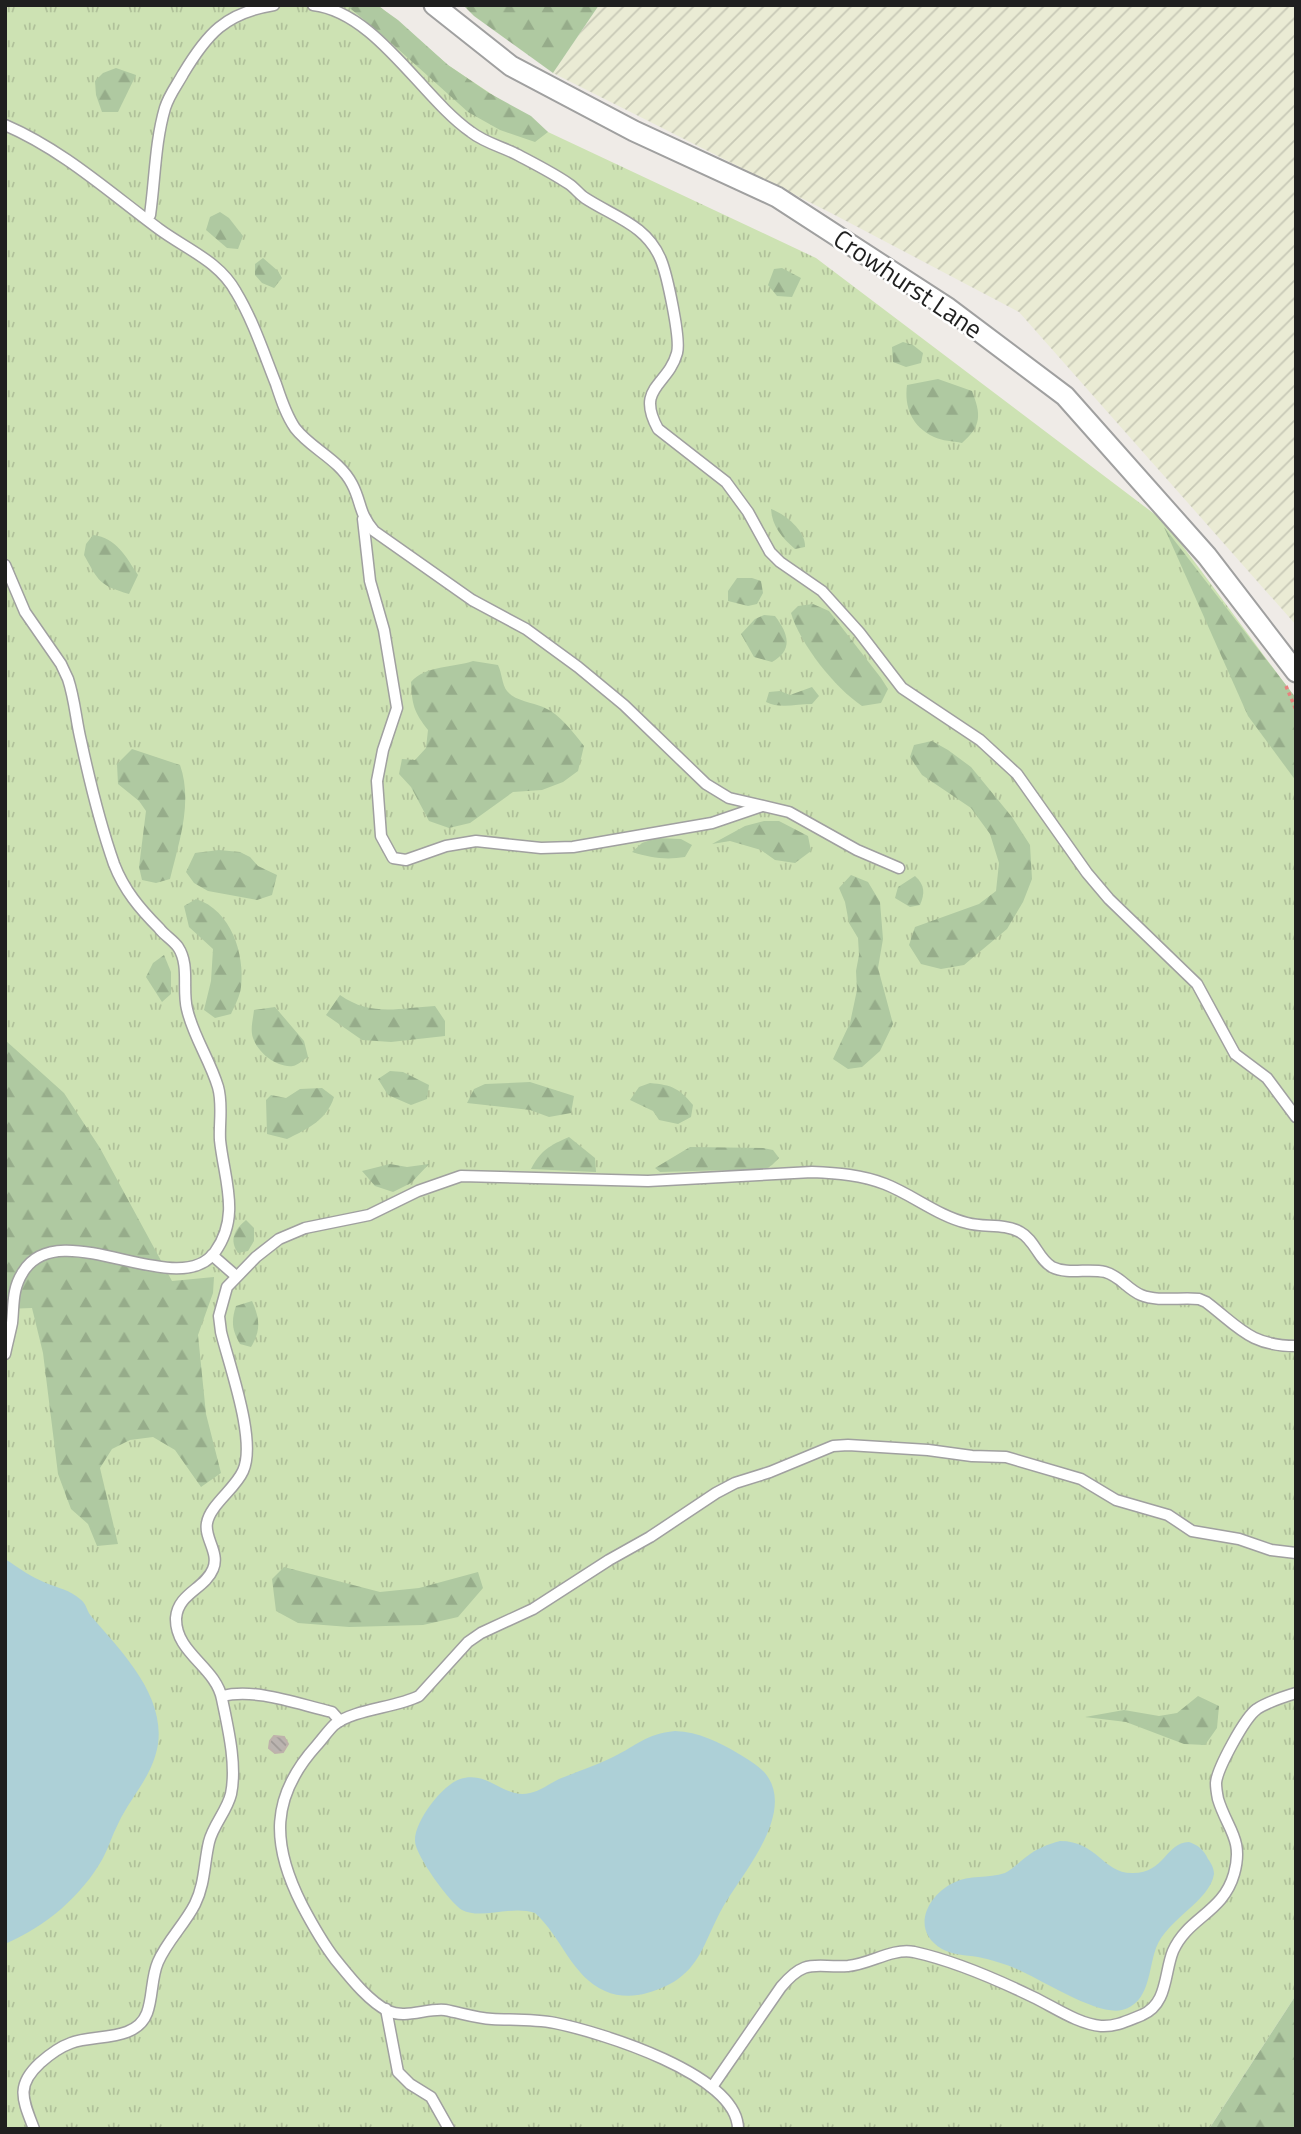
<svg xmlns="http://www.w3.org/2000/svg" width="1301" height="2134" font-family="'Titillium Web',sans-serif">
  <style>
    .farmland { fill: url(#farmland-furrows) }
    .grass { fill: url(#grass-tufts) }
    .forest { fill: url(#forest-firs) }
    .water { fill: #add0d7 }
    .building { fill: url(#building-back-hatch); stroke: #beb2ab; stroke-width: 2 }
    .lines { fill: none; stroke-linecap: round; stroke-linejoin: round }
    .lane-casing { stroke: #a0a0a0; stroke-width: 13 }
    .street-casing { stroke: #a0a0a0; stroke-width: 23 }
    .path { stroke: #e8827e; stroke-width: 3.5; stroke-dasharray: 3.5 3.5; stroke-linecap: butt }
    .lane { stroke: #fff; stroke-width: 10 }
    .street { stroke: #fff; stroke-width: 19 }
    .labels { text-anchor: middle; stroke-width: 5; stroke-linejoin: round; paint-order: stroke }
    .street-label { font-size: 26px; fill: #1f1f1f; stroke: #fff }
  </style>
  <defs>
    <pattern id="farmland-furrows" width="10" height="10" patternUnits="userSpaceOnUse" patternTransform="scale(1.75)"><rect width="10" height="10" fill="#eaebd4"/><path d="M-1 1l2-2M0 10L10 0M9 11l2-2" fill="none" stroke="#c8c9b6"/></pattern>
    <pattern id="grass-tufts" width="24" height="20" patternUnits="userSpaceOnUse" patternTransform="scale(1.75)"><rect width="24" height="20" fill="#cde2b3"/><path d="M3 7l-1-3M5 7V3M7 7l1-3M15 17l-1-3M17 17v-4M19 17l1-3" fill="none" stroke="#b0c19a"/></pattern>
    <pattern id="forest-firs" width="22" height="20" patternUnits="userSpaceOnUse" patternTransform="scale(1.75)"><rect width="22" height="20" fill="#afc9a1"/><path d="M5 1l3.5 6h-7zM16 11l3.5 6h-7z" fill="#96ac8a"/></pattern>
    <pattern id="building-back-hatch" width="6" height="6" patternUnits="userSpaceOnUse" patternTransform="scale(1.75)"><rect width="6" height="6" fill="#bbb4b0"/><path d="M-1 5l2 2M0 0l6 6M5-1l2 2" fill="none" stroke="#a09a97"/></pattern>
  </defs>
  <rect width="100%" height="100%" fill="#efebe7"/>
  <path class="farmland" d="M599 5H1296V625L1019 312 831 213 553 73Z"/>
  <path class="grass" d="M5 5H378L448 65 548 132 816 258 1165 522 1296 699V1995L1209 2129H5Z"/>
  <g class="forest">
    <path d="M346 5H377L398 20 448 65 489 93 531 116 548 132 535 142 500 130 468 112 379 32Z"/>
    <path d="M463 5H599L553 73 474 16Z"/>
    <path d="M116 68 136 75 118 112H102L96 95 95 81 103 73Z"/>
    <path d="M220 212 229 218 243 236 238 249 227 248 206 230 210 217Z"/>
    <path d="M263 258 278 271 282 278 274 288 262 283 255 275V264Z"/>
    <path d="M782 268 801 278 792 297 777 296 768 285 774 269Z"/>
    <path d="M903 342 913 345 923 353 921 363 906 367 893 362 892 347Z"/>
    <path d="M938 379 972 391C981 414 982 426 962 443 953 441 942 441 934 437 912 427 904 407 907 385Z"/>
    <path d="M771 509C785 514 806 531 805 547L795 549C782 538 772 526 771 509Z"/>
    <path d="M1164 527 1296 698V781L1248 716Z"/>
    <path d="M93 535C117 538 126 557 138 575L129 594C99 585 99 582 84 555L86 544Z"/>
    <path d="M737 578H752L761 581 763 593 757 604 748 606 728 601V591Z"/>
    <path d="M813 604 829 611 881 678 888 689 881 703 862 706C835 688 800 644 791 613L798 606Z"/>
    <path d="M764 615 775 616C788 633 794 650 772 662L754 657 741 634 755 619Z"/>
    <path d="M473 661 498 665C502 673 502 685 507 691 515 701 532 702 543 707 561 715 572 731 584 746L578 771 563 782 542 790 513 792 470 823 449 828 429 821 411 787 399 774 402 759 415 760 426 748 428 730C414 712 412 705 411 682 426 665 453 668 473 661Z"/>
    <path d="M812 687 819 696 812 704C797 704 779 709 766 702L769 692 780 691 790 695Z"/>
    <path d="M932 741 948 750 971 767 1012 817 1030 845 1032 879 1023 902 1007 929 964 965 941 969 921 964 909 945 915 927 979 904 996 891 999 863 990 834 971 808 922 775 910 757 914 745Z"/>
    <path d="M132 749 180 765C193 802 179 842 170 879L156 883 142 880 139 867 146 811 139 801 118 784 117 764Z"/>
    <path d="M764 821H779L808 836 811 851 795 863 775 860 761 850 730 841 712 844 745 826Z"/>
    <path d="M656 838 681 839 692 845 685 857C666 860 651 858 632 852L642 843Z"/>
    <path d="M219 850 240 852 250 857 258 866 277 875 272 895 257 900 208 891 194 883 186 872 195 853Z"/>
    <path d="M851 875 868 882 880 902 883 939 878 968 893 1024 880 1051 862 1067 848 1069 833 1059 850 1023 857 990 856 971 859 955 858 938 849 923 845 902 839 888Z"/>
    <path d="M915 876C925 885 925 893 920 905L910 907 895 898 898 887Z"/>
    <path d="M196 899C231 910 245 954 241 987 240 996 235 1005 231 1014L215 1018 204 1010 211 981 213 949 189 927 184 906Z"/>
    <path d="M164 955 171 972V994L162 1002 146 977 153 963Z"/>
    <path d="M340 995C371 1017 399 1008 435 1006L445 1021V1036L391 1042 362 1040 326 1015Z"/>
    <path d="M275 1007 304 1041 308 1057C303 1060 298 1065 293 1066 277 1068 258 1053 253 1038 250 1029 253 1020 254 1010Z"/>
    <path d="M5 1040 64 1093 100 1148 172 1281 214 1277 213 1293 198 1335 206 1414 221 1473 201 1487 175 1450 153 1437 130 1440 112 1449 100 1468 118 1544 97 1546 88 1524 71 1509 58 1474 43 1353 32 1308 5 1309Z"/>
    <path d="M390 1071 403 1072 429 1085 427 1099 411 1105 388 1095 378 1079Z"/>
    <path d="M530 1082 574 1096 571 1113 549 1117 530 1110 467 1103 474 1089 485 1084Z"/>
    <path d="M650 1083C672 1085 679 1088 693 1105L691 1117 678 1124 659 1120 653 1111 630 1100 639 1087Z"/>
    <path d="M322 1088 334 1097C327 1120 307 1129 287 1139L267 1134 266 1100 271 1095 286 1098 300 1089Z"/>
    <path d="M569 1137 595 1158 596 1172 531 1169C540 1151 550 1145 569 1137Z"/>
    <path d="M690 1147 763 1148 773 1150 779 1158 772 1165 755 1176 727 1170 660 1172 655 1168Z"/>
    <path d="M390 1164 407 1167 429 1164 411 1183 393 1192 375 1186 362 1171Z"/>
    <path d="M246 1220 254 1228V1241L248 1251 238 1253C229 1240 234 1230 246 1220Z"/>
    <path d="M252 1301C260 1319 261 1330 251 1347L240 1344C232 1330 231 1321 236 1306Z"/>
    <path d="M284 1567 380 1592 419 1588 478 1572 483 1588 458 1617 423 1625 349 1627 298 1623 276 1611 272 1579Z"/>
    <path d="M1198 1696 1219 1706 1217 1728 1205 1745 1184 1744 1126 1722 1085 1717 1124 1710 1159 1716 1177 1713Z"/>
    <path d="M1296 1995V2129H1209Z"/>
  </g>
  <g class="water">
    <path d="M5 1559C19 1568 31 1577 46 1583 58 1588 70 1590 80 1599 87 1604 86 1610 91 1616 120 1650 165 1694 158 1744 153 1776 131 1796 118 1824 112 1835 109 1847 103 1858 81 1897 46 1926 5 1944Z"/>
    <path d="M675 1731C699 1732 719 1742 739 1754 747 1759 758 1765 765 1773 795 1809 749 1866 729 1897 701 1940 705 1977 647 1993 634 1997 618 1997 605 1991 572 1977 561 1936 535 1913 510 1905 482 1920 462 1910 450 1903 415 1855 415 1841 414 1822 442 1785 460 1779 489 1770 505 1800 530 1793 540 1791 549 1784 559 1779 576 1772 595 1766 613 1757 638 1745 645 1734 675 1731Z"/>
    <path d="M1060 1841C1098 1841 1103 1874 1133 1873 1165 1873 1165 1843 1189 1842 1198 1845 1204 1850 1208 1859 1211 1863 1214 1868 1214 1874 1210 1901 1167 1919 1156 1948 1148 1970 1150 2003 1122 2010 1099 2016 1045 1982 1023 1972 1009 1965 993 1960 978 1957 965 1955 953 1955 942 1949 910 1930 927 1896 953 1883 970 1874 988 1879 1005 1873 1013 1869 1019 1862 1026 1857 1036 1849 1048 1844 1060 1841Z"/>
  </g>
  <path class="building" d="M274 1736 284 1737 288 1744 283 1752 275 1753 269 1748 270 1741Z"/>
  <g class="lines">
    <g class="lane-casing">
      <g id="lane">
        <path d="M313 5C376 12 422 98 471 132 485 143 503 147 518 155 535 164 553 173 569 184 575 188 579 194 585 198 614 217 647 225 661 260 667 275 681 339 677 353 668 386 635 387 658 429L726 482 748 512 770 552 780 562 822 591 859 632 902 688 980 740 1017 774 1087 873 1109 899 1197 984 1235 1054 1267 1078 1296 1117"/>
        <path d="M5 125C63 150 109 192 159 229 186 249 219 261 236 292 253 320 264 354 276 384 281 399 286 415 295 428 311 449 339 459 352 484 362 503 358 512 374 531L472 600 526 629 578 667 624 705 706 784 729 798 789 812 857 850 899 868"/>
        <path d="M150 215C155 180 155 142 165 108 169 95 177 85 183 74 207 34 225 13 274 5"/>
        <path d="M363 519 370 581 384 630 397 708 383 750 377 781 381 836 393 858 406 860 446 846 476 841 541 848 573 847 712 823 762 806"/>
        <path d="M5 565 25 612 61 664 68 679C75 700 76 721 81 741 90 783 100 824 114 864 124 890 140 909 159 928 164 935 173 940 178 947 190 965 182 989 187 1009 193 1036 210 1060 218 1087 223 1104 219 1123 220 1140 224 1179 241 1216 215 1252 178 1303 59 1212 23 1272 12 1289 14 1304 12 1323 10 1333 7 1344 5 1354"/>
        <path d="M212 1255 236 1276"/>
        <path d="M222 1696C257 1688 297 1704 332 1712L340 1721"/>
        <path d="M386 2009 398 2072 410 2084 431 2097 449 2129"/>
        <path d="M712 2087 781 1987C806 1957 815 1968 848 1966 871 1964 891 1948 914 1952 955 1961 996 1979 1033 1997 1054 2007 1078 2024 1101 2026 1116 2027 1129 2020 1142 2015 1168 2004 1164 1973 1173 1951 1188 1917 1223 1913 1234 1874 1244 1839 1227 1829 1218 1799 1217 1794 1216 1787 1216 1783 1217 1769 1245 1717 1257 1709 1267 1702 1283 1697 1296 1693"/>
        <path d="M34 2129C23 2100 15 2086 40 2063 50 2054 60 2047 71 2043 95 2034 136 2042 147 2013 153 1997 151 1978 158 1962 167 1941 185 1924 195 1904 205 1884 204 1863 209 1842 213 1825 227 1811 231 1794 237 1765 228 1728 222 1699 216 1667 175 1653 176 1618 178 1593 205 1589 213 1569 220 1553 204 1538 207 1523 210 1505 235 1489 243 1471 257 1441 229 1365 221 1332L219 1316 227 1287 256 1257 279 1239 305 1228 369 1215 418 1191 461 1176 648 1181 812 1172C837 1173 862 1175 885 1184 913 1195 938 1216 967 1223 984 1228 1004 1223 1020 1232 1035 1240 1038 1259 1052 1267 1068 1275 1088 1268 1105 1272 1120 1276 1127 1289 1141 1295 1158 1302 1181 1297 1199 1299L1206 1302C1239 1327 1250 1346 1296 1346"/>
        <path d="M738 2129C738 2074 599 2032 555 2023 534 2019 513 2020 492 2019 476 2018 461 2013 445 2010 427 2008 405 2019 388 2011 367 2000 349 1976 335 1959 322 1942 312 1924 302 1905 271 1844 270 1797 317 1745 323 1738 328 1731 334 1725 354 1709 395 1708 419 1696L468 1642 481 1633 533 1609 609 1560 650 1537 716 1493 735 1483 770 1472 833 1446 848 1445 928 1450 972 1456 1006 1457 1081 1479 1116 1500 1168 1515 1192 1531 1239 1539 1271 1550 1296 1553"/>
      </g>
    </g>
    <g class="street-casing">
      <path id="street" d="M434 5 511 66 634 131 777 197 948 308 1065 396 1207 556 1296 672"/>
    </g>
    <path class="path" d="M1286 686 1296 710"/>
    <use href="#lane" class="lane"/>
    <use href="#street" class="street"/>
  </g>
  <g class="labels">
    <g class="street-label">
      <text transform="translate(908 284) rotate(34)" y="9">Crowhurst Lane</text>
    </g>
  </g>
  <rect width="1301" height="2134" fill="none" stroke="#1f1f1f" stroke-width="14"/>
</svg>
